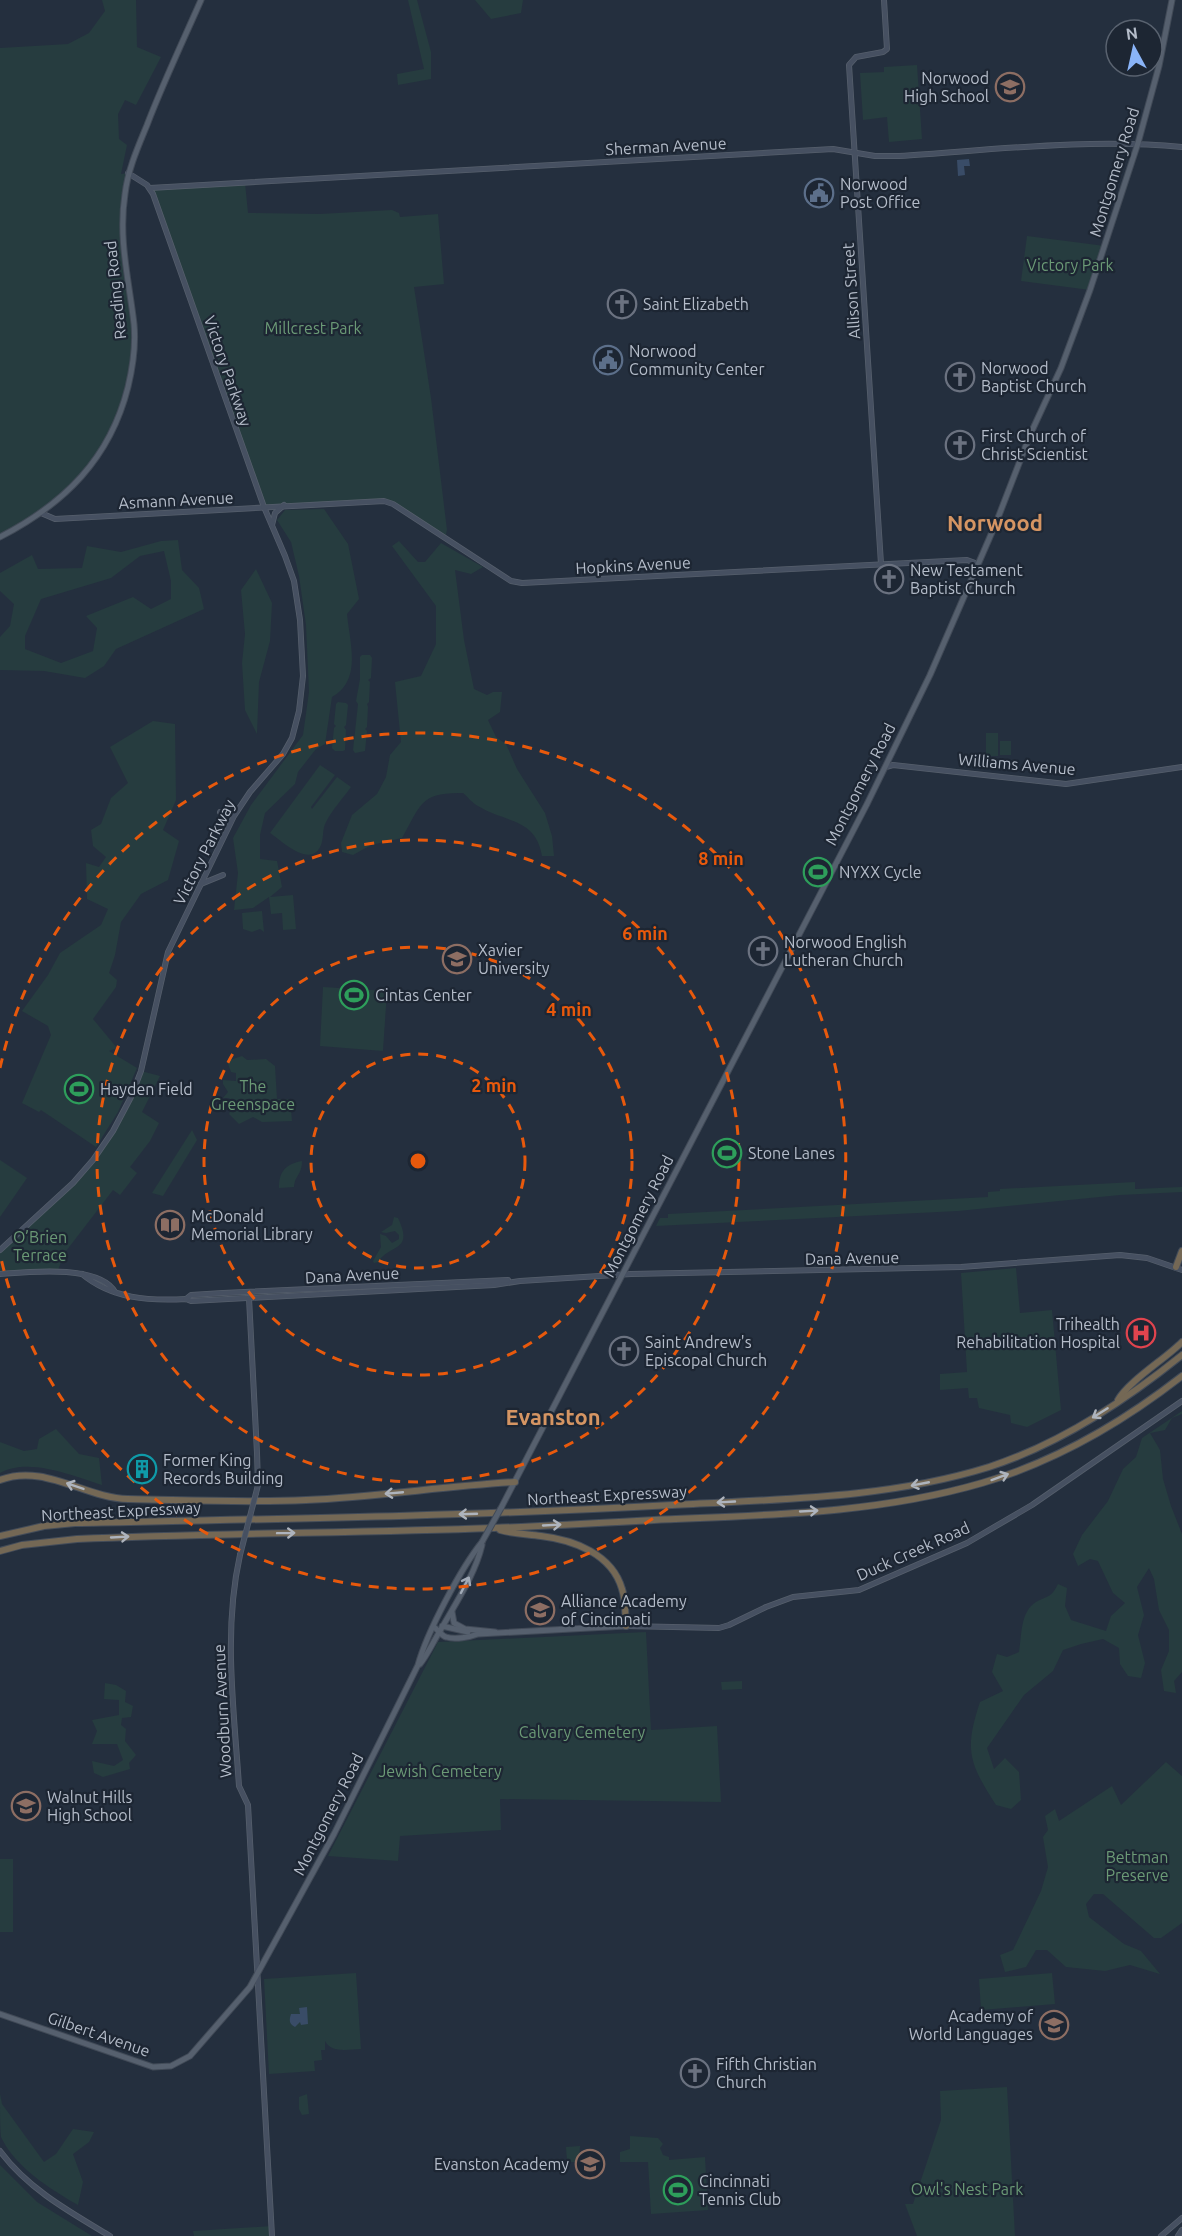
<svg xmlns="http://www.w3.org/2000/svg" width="1182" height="2236" font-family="Ubuntu,sans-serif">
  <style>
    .green { fill: #263c3f; fill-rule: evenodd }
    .water { fill: #394c67 }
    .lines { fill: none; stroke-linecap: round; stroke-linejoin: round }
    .secondary-casing { stroke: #565f6c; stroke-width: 6 }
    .primary-casing { stroke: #414a57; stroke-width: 7 }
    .highway-casing { stroke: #434c59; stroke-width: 8 }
    .secondary { stroke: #465061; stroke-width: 4.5 }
    .primary { stroke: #56606e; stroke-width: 5 }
    .highway { stroke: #746855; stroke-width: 6 }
    .secondary-bridge-casing { stroke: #565f6c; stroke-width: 6; stroke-linecap: butt }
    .primary-bridge-casing { stroke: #414a57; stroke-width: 7; stroke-linecap: butt }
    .secondary-bridge { stroke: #465061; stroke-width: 4.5 }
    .primary-bridge { stroke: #56606e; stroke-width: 5 }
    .oneway { stroke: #aeb4bd }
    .oneway2 { stroke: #a1aab7 }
    .ring { fill: none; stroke: #e8590c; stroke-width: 3; stroke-dasharray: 10 8 }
    .labels { text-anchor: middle; stroke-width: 4.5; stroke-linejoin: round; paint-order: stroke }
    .poi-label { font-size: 16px; fill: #b4bcc9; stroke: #1d2633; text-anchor: start }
    .street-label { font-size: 16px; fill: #b4bcc9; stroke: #1d2633 }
    .park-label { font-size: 16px; fill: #6b9a76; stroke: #1d2633 }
    .district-label { font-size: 22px; font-weight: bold; fill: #d59563; stroke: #1d2633 }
    .centre { fill: #e8590c; stroke: #1d2633; stroke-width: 3 }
    .ring-label { font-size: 18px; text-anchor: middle; font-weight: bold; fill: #e8590c; stroke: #1d2633; stroke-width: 4.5; stroke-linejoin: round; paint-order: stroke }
  </style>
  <rect width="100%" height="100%" fill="#242f3e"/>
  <g class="green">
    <path d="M102 0H136L137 47 161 57 136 105 125 100 118 114 119 139 127 145 121 174 128 173 122 214 132 310 134 355 120 412 105 446 63 496 0 537V48L68 44 89 33 105 11Z"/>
    <path d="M408 0H417L431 52V79L398 85 397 74 424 69Z"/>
    <path d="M475 0H523L521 13 491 19Z"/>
    <path d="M917 65 922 139 889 142 887 117 863 120 860 73 884 72V67Z"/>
    <path d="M245 183 248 213 320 214 392 210 399 213 400 217 438 214 444 284 414 287 431 398 447 530 445 538 389 502 264 507 150 188Z"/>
    <path d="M1027 236 1105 246 1090 290 1021 281Z"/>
    <path d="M324 509 348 544 359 599 347 614C350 644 362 680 332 697L325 744 316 749 298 772 295 784 265 813 260 835V859L277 861 282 887 270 897 293 895 296 929 283 930 282 913 271 914 269 897 253 908 234 910 238 873 233 838 251 805 303 735 309 692 306 625 299 576 291 542 277 520 285 510Z"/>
    <path d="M178 540 182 570 199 588 204 609 116 649 104 666 85 678 44 671 0 670V637L10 626 14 604 0 591V573L32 555 38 569 82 568 87 546 121 552 161 541ZM164 551 171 581V599L151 609 133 597 86 616 97 628 93 651 61 663 25 649V636L41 599 111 578 140 556Z"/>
    <path d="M399 541 418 562H425L441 543 483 567 471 574 455 570 464 640 474 689 487 695 493 692H502L500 712 488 720 496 737 506 744 517 769 545 813 552 836 554 856H542C536 818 506 823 478 806 472 803 468 797 463 793 420 792 421 805 402 838L371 845 353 855 342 852 341 843 352 815 377 794 386 777 390 755 401 742 395 682 421 676 436 644V606L392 546Z"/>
    <path d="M256 569 272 603 270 641 259 682 257 734 245 710 242 663 245 634 241 590Z"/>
    <path d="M362 655H370L372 658 371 678 368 680 370 682 369 702 367 704 368 707 367 727 365 729 367 731 365 751 355 753 353 750 358 704 356 701 360 679V657Z"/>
    <path d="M338 702 346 703 348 705 346 725 344 727 346 730 345 750 343 751H335L332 748 334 728 336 726 334 724 336 704Z"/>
    <path d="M153 721 175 724 176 800 163 830 179 841 168 880 141 894 121 922 115 955 109 973 117 980 116 987 93 1019 117 1048 109 1051 137 1068 118 1112 96 1147 41 1110 39 1112 22 1103 51 1035 48 1026 22 1011 48 975 60 953 101 925 108 909 87 899 86 863 99 867 106 857 93 846 91 830 101 824 111 798 128 783 110 747Z"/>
    <rect x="986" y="733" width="12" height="23"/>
    <rect x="1000" y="741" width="11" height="14"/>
    <path d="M320 765 335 775 311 807 312 809 337 777 351 787C343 798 332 810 326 822 322 829 324 838 321 845 311 869 283 842 270 833Z"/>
    <path d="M262 911 264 932 260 929 252 932 243 929 242 913Z"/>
    <path d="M323 987 387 991 383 1051 320 1046Z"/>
    <path d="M242 1056 247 1060 266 1059 275 1066 277 1099H290L292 1121 262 1122 253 1117 239 1124 229 1114 232 1106 229 1103 232 1102 229 1098H223L228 1092 223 1084V1080L236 1081V1073L231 1072 227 1061Z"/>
    <path d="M141 1071 160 1076 142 1112 159 1123 150 1141 130 1167 137 1173 120 1195 113 1190 63 1255 58 1271 0 1274V1250L73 1183 113 1131Z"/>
    <path d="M192 1130 197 1140 163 1196 152 1193Z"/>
    <path d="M0 1160 27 1178 0 1217Z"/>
    <path d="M302 1161C302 1175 295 1175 294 1187L279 1188C279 1171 286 1164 302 1161Z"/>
    <path d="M1135 1182V1189L1182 1187V1192L1120 1195 958 1211 656 1226 660 1218H668V1214L988 1197V1192L1000 1191V1189Z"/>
    <path d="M394 1217 398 1218C414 1252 391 1243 378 1262L374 1263 373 1261 381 1247 380 1234 386 1236 392 1243 399 1239V1235L395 1231 386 1233 381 1232 392 1225Z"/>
    <path d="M1016 1268 1020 1313 1052 1310 1061 1410 1027 1427 1011 1423 1010 1415 979 1408 977 1398H969L968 1388 940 1390V1374L967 1372 961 1273Z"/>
    <path d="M1182 1411V1414L1172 1418 1165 1430 1150 1433 1160 1450 1163 1479 1171 1506 1182 1534V1672L1174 1681 1176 1693 1164 1691 1161 1670 1169 1651V1630L1159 1610 1154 1579 1149 1568 1137 1587 1144 1615 1138 1635 1145 1663 1141 1678 1128 1676 1120 1664 1119 1648 1103 1639 1081 1644 1063 1650 1053 1671 1024 1695 987 1748 994 1769 1005 1758 1019 1772 1021 1800 1011 1809 996 1805C969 1763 964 1750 980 1702L1003 1691 992 1672 997 1654 1007 1657 1019 1652C1022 1635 1020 1612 1036 1602 1049 1595 1051 1598 1058 1584L1067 1588 1065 1606 1071 1620 1106 1631 1111 1616 1125 1603 1113 1593 1098 1561 1090 1559 1078 1566 1073 1554 1082 1535 1108 1501 1123 1469 1136 1457 1142 1438Z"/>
    <path d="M56 1429 79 1454 99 1458 102 1485C72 1476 30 1457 0 1473V1442L24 1451 37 1449 39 1439Z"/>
    <path d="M646 1632 651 1730 717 1726 721 1802 500 1799 501 1830 400 1836 398 1861 328 1856 438 1642Z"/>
    <path d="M742 1681V1689L722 1690 721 1682Z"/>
    <path d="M105 1683 116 1685 126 1691 125 1702 133 1706 131 1717 122 1718 121 1725 126 1729 125 1741 136 1755 129 1763 130 1769 103 1777 94 1773 92 1761 114 1766 123 1760 117 1744H92L97 1731 92 1720 119 1715V1700L104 1699Z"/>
    <path d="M1166 1762 1182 1776V1923L1161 1938H1154L1103 1894H1094L1086 1904 1089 1917 1124 1944 1141 1951 1160 1974 1130 1965 1105 1971 1066 1967 1047 1950H1036L1026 1967 1005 1972 1000 1955 1013 1950 1041 1891 1048 1867 1043 1837 1048 1830 1045 1816 1055 1809 1059 1821 1112 1786 1121 1805Z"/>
    <rect x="0" y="1859" width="13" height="73"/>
    <path d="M356 1973 361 2049C349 2049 332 2054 325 2041V2050H321L322 2060 314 2061 315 2071 269 2074 264 1979Z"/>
    <path d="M1052 1973 1055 2004 981 2010 979 1979Z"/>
    <path d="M1007 2087 1015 2236H917L905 2204H913L941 2120 940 2091Z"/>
    <path d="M0 2094 2 2104 44 2162 56 2154 73 2129 94 2132 89 2142 73 2154 83 2182 78 2205C50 2189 15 2167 1 2137 0 2128 0 2104 0 2094Z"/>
    <path d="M307 2094 309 2114 302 2115 299 2109V2097Z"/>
    <path d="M630 2136 658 2138 663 2144 660 2148 663 2155 669 2157V2160L705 2157 708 2210 651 2214 648 2162H620V2152L630 2149Z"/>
    <path d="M580 2146 579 2159 576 2162H567L566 2147Z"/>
    <path d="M0 2165 37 2202 92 2236H0Z"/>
    <path d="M272 2226V2236H194L193 2231Z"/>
  </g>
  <g class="water">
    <path d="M969 159 970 166H964L965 175 958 176 957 160Z"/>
    <path d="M307 2007 308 2024 301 2025 300 2022 295 2027C289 2024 289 2020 291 2014H300L299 2008Z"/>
  </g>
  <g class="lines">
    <g class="secondary-casing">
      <g id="secondary">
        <path d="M150 188 833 149 875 156H899C993 150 1088 138 1182 147"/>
        <path d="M41 513 55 519 384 501 393 504 511 581 522 583 967 560 978 564"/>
        <path d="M272 525 275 513 284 505"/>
        <path d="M881 564 849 65 856 57 883 52 887 49 884 0"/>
        <path d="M886 767 893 765 1066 784 1182 767"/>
        <path d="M220 812 227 814 237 811"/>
        <path d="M201 884 223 875"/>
        <path d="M0 1250 73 1183 93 1160 113 1131 131 1097 141 1071 168 952 234 816 250 792 283 754 292 738 299 711 303 676 300 620 294 581 285 556 264 507 153 194 147 185 128 173"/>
        <path d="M0 1274C27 1272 99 1264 115 1292"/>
        <path d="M82 1274C112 1299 149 1301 186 1299L191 1301 494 1285 520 1281 631 1274 961 1267 1120 1255 1147 1258 1182 1270"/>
        <path d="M249 1298 257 1453 258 1485 256 1493"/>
        <path d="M186 1299 191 1295 223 1293 508 1280"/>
        <path d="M240 1555C223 1631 234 1709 239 1786L248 1805 272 2236"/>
        <path d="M626 1626 719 1628 729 1625 766 1607 793 1597 859 1590 967 1543 1032 1505 1182 1401"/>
        <path d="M0 2151C28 2189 70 2212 110 2236"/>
        <path d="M1161 2236 1182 2218"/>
        <path d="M1178 2236 1182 2230"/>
      </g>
    </g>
    <g class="primary-casing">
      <g id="primary">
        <path d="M0 537C64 504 110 459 128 387 133 366 136 345 134 324 129 280 118 239 125 194 128 169 138 147 147 125 163 83 183 41 201 0"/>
        <path d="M501 1508 867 804 930 675 996 523 1030 435 1061 368 1090 290 1138 143 1159 66 1172 0"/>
        <path d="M452 1612 454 1623 465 1629 495 1632"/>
        <path d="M442 1626 468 1632"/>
        <path d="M434 1627C438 1630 442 1636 446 1637 455 1640 470 1637 478 1634L626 1626"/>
        <path d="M420 1664C428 1654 433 1642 440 1631 455 1604 475 1575 482 1545"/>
        <path d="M0 2014 153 2067 171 2066 190 2056 250 1987 334 1834 418 1665C427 1632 461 1568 482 1542"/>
      </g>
    </g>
    <g class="highway-casing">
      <g id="highway">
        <path d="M1176 1267 1182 1251"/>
        <path d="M1118 1400C1129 1381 1165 1359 1182 1342"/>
        <path d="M0 1480C44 1463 85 1498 128 1499 187 1500 247 1503 306 1500 376 1497 445 1486 515 1482"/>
        <path d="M500 1530C514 1534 527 1534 541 1536 574 1540 612 1554 622 1589 626 1601 625 1614 626 1626"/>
        <path d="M0 1536 44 1526 75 1523C274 1519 473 1516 672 1505 778 1499 886 1499 989 1467 1060 1444 1125 1401 1182 1355"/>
        <path d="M0 1551 22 1545 77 1539C216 1533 355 1533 494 1528 547 1526 600 1523 654 1520 764 1515 876 1514 982 1483 1054 1462 1123 1422 1182 1376"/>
      </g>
    </g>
    <use href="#secondary" class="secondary"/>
    <use href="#primary" class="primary"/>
    <use href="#highway" class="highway"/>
    <g class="secondary-bridge-casing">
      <path id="secondary-bridge" d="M240 1555 256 1493"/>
    </g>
    <g class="primary-bridge-casing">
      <path id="primary-bridge" d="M482 1542 501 1508"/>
    </g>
    <use href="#secondary-bridge" class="secondary-bridge"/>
    <use href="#primary-bridge" class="primary-bridge"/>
  </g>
  <defs><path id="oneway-shaft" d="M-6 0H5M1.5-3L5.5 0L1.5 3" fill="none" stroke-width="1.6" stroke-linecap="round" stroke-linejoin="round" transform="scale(1.5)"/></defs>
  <g class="oneway">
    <use href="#oneway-shaft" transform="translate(1100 1413) rotate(148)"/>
    <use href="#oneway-shaft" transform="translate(1000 1477) rotate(-20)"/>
    <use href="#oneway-shaft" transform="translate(920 1484) rotate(169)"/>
    <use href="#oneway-shaft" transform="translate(75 1486) rotate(-161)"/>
    <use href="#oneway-shaft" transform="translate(394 1493) rotate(175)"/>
    <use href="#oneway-shaft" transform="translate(726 1502) rotate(177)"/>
    <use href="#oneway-shaft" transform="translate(809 1511) rotate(-3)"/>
    <use href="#oneway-shaft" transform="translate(468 1514) rotate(178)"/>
    <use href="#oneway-shaft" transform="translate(552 1525) rotate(-3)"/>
    <use href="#oneway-shaft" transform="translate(286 1533) rotate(-1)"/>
    <use href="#oneway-shaft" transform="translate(120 1537) rotate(-3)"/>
  </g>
  <use class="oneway2" href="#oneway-shaft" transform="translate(465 1585) rotate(-63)"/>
  <g class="ring">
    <circle cx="418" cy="1161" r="107"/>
    <circle cx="418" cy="1161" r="214"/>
    <circle cx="418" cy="1161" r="321"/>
    <path d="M0 1068A428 428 0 1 1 0 1254"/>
  </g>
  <defs>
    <g id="school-ring" transform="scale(1.5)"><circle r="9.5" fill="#1d2633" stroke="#8d6e63" stroke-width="1.5"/><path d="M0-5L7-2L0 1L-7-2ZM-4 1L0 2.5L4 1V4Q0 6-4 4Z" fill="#8d6e63"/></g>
    <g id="civic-ring" transform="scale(1.5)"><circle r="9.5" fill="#1d2633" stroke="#5c6f8a" stroke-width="1.5"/><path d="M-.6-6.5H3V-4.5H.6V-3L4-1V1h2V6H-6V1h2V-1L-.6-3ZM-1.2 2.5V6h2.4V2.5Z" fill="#5c6f8a"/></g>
    <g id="church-ring" transform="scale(1.5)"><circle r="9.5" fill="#1d2633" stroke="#6b7280" stroke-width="1.5"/><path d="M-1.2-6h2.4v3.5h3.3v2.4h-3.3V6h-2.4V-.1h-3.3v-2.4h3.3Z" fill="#6b7280"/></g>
    <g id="stadium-ring" transform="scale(1.5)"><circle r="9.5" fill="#1d2633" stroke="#2e9e5b" stroke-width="1.5"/><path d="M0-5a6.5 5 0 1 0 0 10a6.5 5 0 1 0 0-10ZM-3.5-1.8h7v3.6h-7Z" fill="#2e9e5b"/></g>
    <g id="university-ring" transform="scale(1.5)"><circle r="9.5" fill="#1d2633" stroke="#8d6e63" stroke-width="1.5"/><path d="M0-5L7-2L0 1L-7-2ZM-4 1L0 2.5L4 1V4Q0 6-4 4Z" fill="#8d6e63"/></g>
    <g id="library-ring" transform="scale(1.5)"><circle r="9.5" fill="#1d2633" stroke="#8d6e63" stroke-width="1.5"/><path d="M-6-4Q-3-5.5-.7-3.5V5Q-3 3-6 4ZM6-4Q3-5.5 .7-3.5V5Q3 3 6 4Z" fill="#8d6e63"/></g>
    <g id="hospital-ring" transform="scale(1.5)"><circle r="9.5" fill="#1d2633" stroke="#e0444e" stroke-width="1.5"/><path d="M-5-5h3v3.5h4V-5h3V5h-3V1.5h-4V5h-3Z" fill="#e0444e"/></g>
    <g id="building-ring" transform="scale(1.5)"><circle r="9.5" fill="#1d2633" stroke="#0f9aa8" stroke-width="1.5"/><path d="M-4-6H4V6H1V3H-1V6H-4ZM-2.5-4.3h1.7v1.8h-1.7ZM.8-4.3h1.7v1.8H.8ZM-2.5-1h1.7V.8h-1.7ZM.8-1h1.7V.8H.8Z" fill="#0f9aa8"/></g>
  </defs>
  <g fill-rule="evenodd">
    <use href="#school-ring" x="1010" y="87"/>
    <use href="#civic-ring" x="819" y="193"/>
    <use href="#church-ring" x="622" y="304"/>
    <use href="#civic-ring" x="608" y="360"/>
    <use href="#church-ring" x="960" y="377"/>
    <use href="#church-ring" x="960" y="445"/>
    <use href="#church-ring" x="889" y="579"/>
    <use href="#stadium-ring" x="818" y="872"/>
    <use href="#church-ring" x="763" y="951"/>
    <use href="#university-ring" x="457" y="959"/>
    <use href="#stadium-ring" x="354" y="995"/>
    <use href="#stadium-ring" x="79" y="1089"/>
    <use href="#stadium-ring" x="727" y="1153"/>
    <use href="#library-ring" x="170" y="1225"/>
    <use href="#hospital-ring" x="1141" y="1333"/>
    <use href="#church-ring" x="624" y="1351"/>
    <use href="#building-ring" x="142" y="1469"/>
    <use href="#school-ring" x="540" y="1610"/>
    <use href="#school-ring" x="26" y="1806"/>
    <use href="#school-ring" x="1054" y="2025"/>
    <use href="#church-ring" x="695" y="2073"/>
    <use href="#school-ring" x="590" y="2164"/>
    <use href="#stadium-ring" x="678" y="2190"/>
  </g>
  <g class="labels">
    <g class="poi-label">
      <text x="989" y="84" text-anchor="end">Norwood<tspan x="989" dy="18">High School</tspan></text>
      <text x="840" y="190">Norwood<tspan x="840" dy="18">Post Office</tspan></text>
      <text x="643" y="310">Saint Elizabeth</text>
      <text x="629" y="357">Norwood<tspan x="629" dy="18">Community Center</tspan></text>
      <text x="981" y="374">Norwood<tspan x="981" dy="18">Baptist Church</tspan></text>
      <text x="981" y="442">First Church of<tspan x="981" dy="18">Christ Scientist</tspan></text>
      <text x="910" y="576">New Testament<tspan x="910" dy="18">Baptist Church</tspan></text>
      <text x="839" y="878">NYXX Cycle</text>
      <text x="784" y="948">Norwood English<tspan x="784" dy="18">Lutheran Church</tspan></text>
      <text x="478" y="956">Xavier<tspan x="478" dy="18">University</tspan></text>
      <text x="375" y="1001">Cintas Center</text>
      <text x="100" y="1095">Hayden Field</text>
      <text x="748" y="1159">Stone Lanes</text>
      <text x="191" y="1222">McDonald<tspan x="191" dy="18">Memorial Library</tspan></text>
      <text x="1120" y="1330" text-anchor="end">Trihealth<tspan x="1120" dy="18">Rehabilitation Hospital</tspan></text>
      <text x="645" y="1348">Saint Andrew's<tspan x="645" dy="18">Episcopal Church</tspan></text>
      <text x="163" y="1466">Former King<tspan x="163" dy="18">Records Building</tspan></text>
      <text x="561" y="1607">Alliance Academy<tspan x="561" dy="18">of Cincinnati</tspan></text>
      <text x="47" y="1803">Walnut Hills<tspan x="47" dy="18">High School</tspan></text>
      <text x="1033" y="2022" text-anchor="end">Academy of<tspan x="1033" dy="18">World Languages</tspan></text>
      <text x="716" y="2070">Fifth Christian<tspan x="716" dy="18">Church</tspan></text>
      <text x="569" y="2170" text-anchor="end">Evanston Academy</text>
      <text x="699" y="2187">Cincinnati<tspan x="699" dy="18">Tennis Club</tspan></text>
    </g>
    <g class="street-label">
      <text transform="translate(666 146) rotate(-3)" y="6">Sherman Avenue</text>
      <text transform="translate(1114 172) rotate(-73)" y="6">Montgomery Road</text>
      <text transform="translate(115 290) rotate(-96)" y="6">Reading Road</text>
      <text transform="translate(851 291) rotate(-94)" y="6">Allison Street</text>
      <text transform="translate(228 371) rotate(71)" y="6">Victory Parkway</text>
      <text transform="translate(176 500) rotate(-3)" y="6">Asmann Avenue</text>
      <text transform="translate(633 565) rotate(-3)" y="6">Hopkins Avenue</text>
      <text transform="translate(1017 764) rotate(5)" y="6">Williams Avenue</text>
      <text transform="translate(860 784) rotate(-63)" y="6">Montgomery Road</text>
      <text transform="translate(204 852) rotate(-63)" y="6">Victory Parkway</text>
      <text transform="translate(638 1216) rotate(-63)" y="6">Montgomery Road</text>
      <text transform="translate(852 1258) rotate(-1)" y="6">Dana Avenue</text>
      <text transform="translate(352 1275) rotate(-3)" y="6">Dana Avenue</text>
      <text transform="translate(607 1495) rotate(-3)" y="6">Northeast Expressway</text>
      <text transform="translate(121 1511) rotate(-3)" y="6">Northeast Expressway</text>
      <text transform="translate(913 1551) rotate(-24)" y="6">Duck Creek Road</text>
      <text transform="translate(222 1711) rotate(-93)" y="6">Woodburn Avenue</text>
      <text transform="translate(328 1814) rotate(-63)" y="6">Montgomery Road</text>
      <text transform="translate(99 2034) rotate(19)" y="6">Gilbert Avenue</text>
    </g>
    <g class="park-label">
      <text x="1070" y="271">Victory Park</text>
      <text x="313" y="334">Millcrest Park</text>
      <text x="253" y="1092">The<tspan x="253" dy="18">Greenspace</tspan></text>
      <text x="40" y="1243">O’Brien<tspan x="40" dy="18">Terrace</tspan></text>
      <text x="582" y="1738">Calvary Cemetery</text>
      <text x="440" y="1777">Jewish Cemetery</text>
      <text x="1137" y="1863">Bettman<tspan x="1137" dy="18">Preserve</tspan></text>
      <text x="967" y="2195">Owl's Nest Park</text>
    </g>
    <g class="district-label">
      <text x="995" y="531">Norwood</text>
      <text x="553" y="1425">Evanston</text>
    </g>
  </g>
  <circle cx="418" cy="1161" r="9" class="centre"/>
  <g class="ring-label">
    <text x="721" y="865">8 min</text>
    <text x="645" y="940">6 min</text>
    <text x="569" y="1016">4 min</text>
    <text x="494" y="1092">2 min</text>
  </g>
  <g transform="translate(1134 48) rotate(352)"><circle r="28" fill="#1d2633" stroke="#59626f" stroke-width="1.5"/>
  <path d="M0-4.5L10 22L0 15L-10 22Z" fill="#8ab4f8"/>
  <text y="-9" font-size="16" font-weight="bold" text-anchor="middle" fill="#b4bcc9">N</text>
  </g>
</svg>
